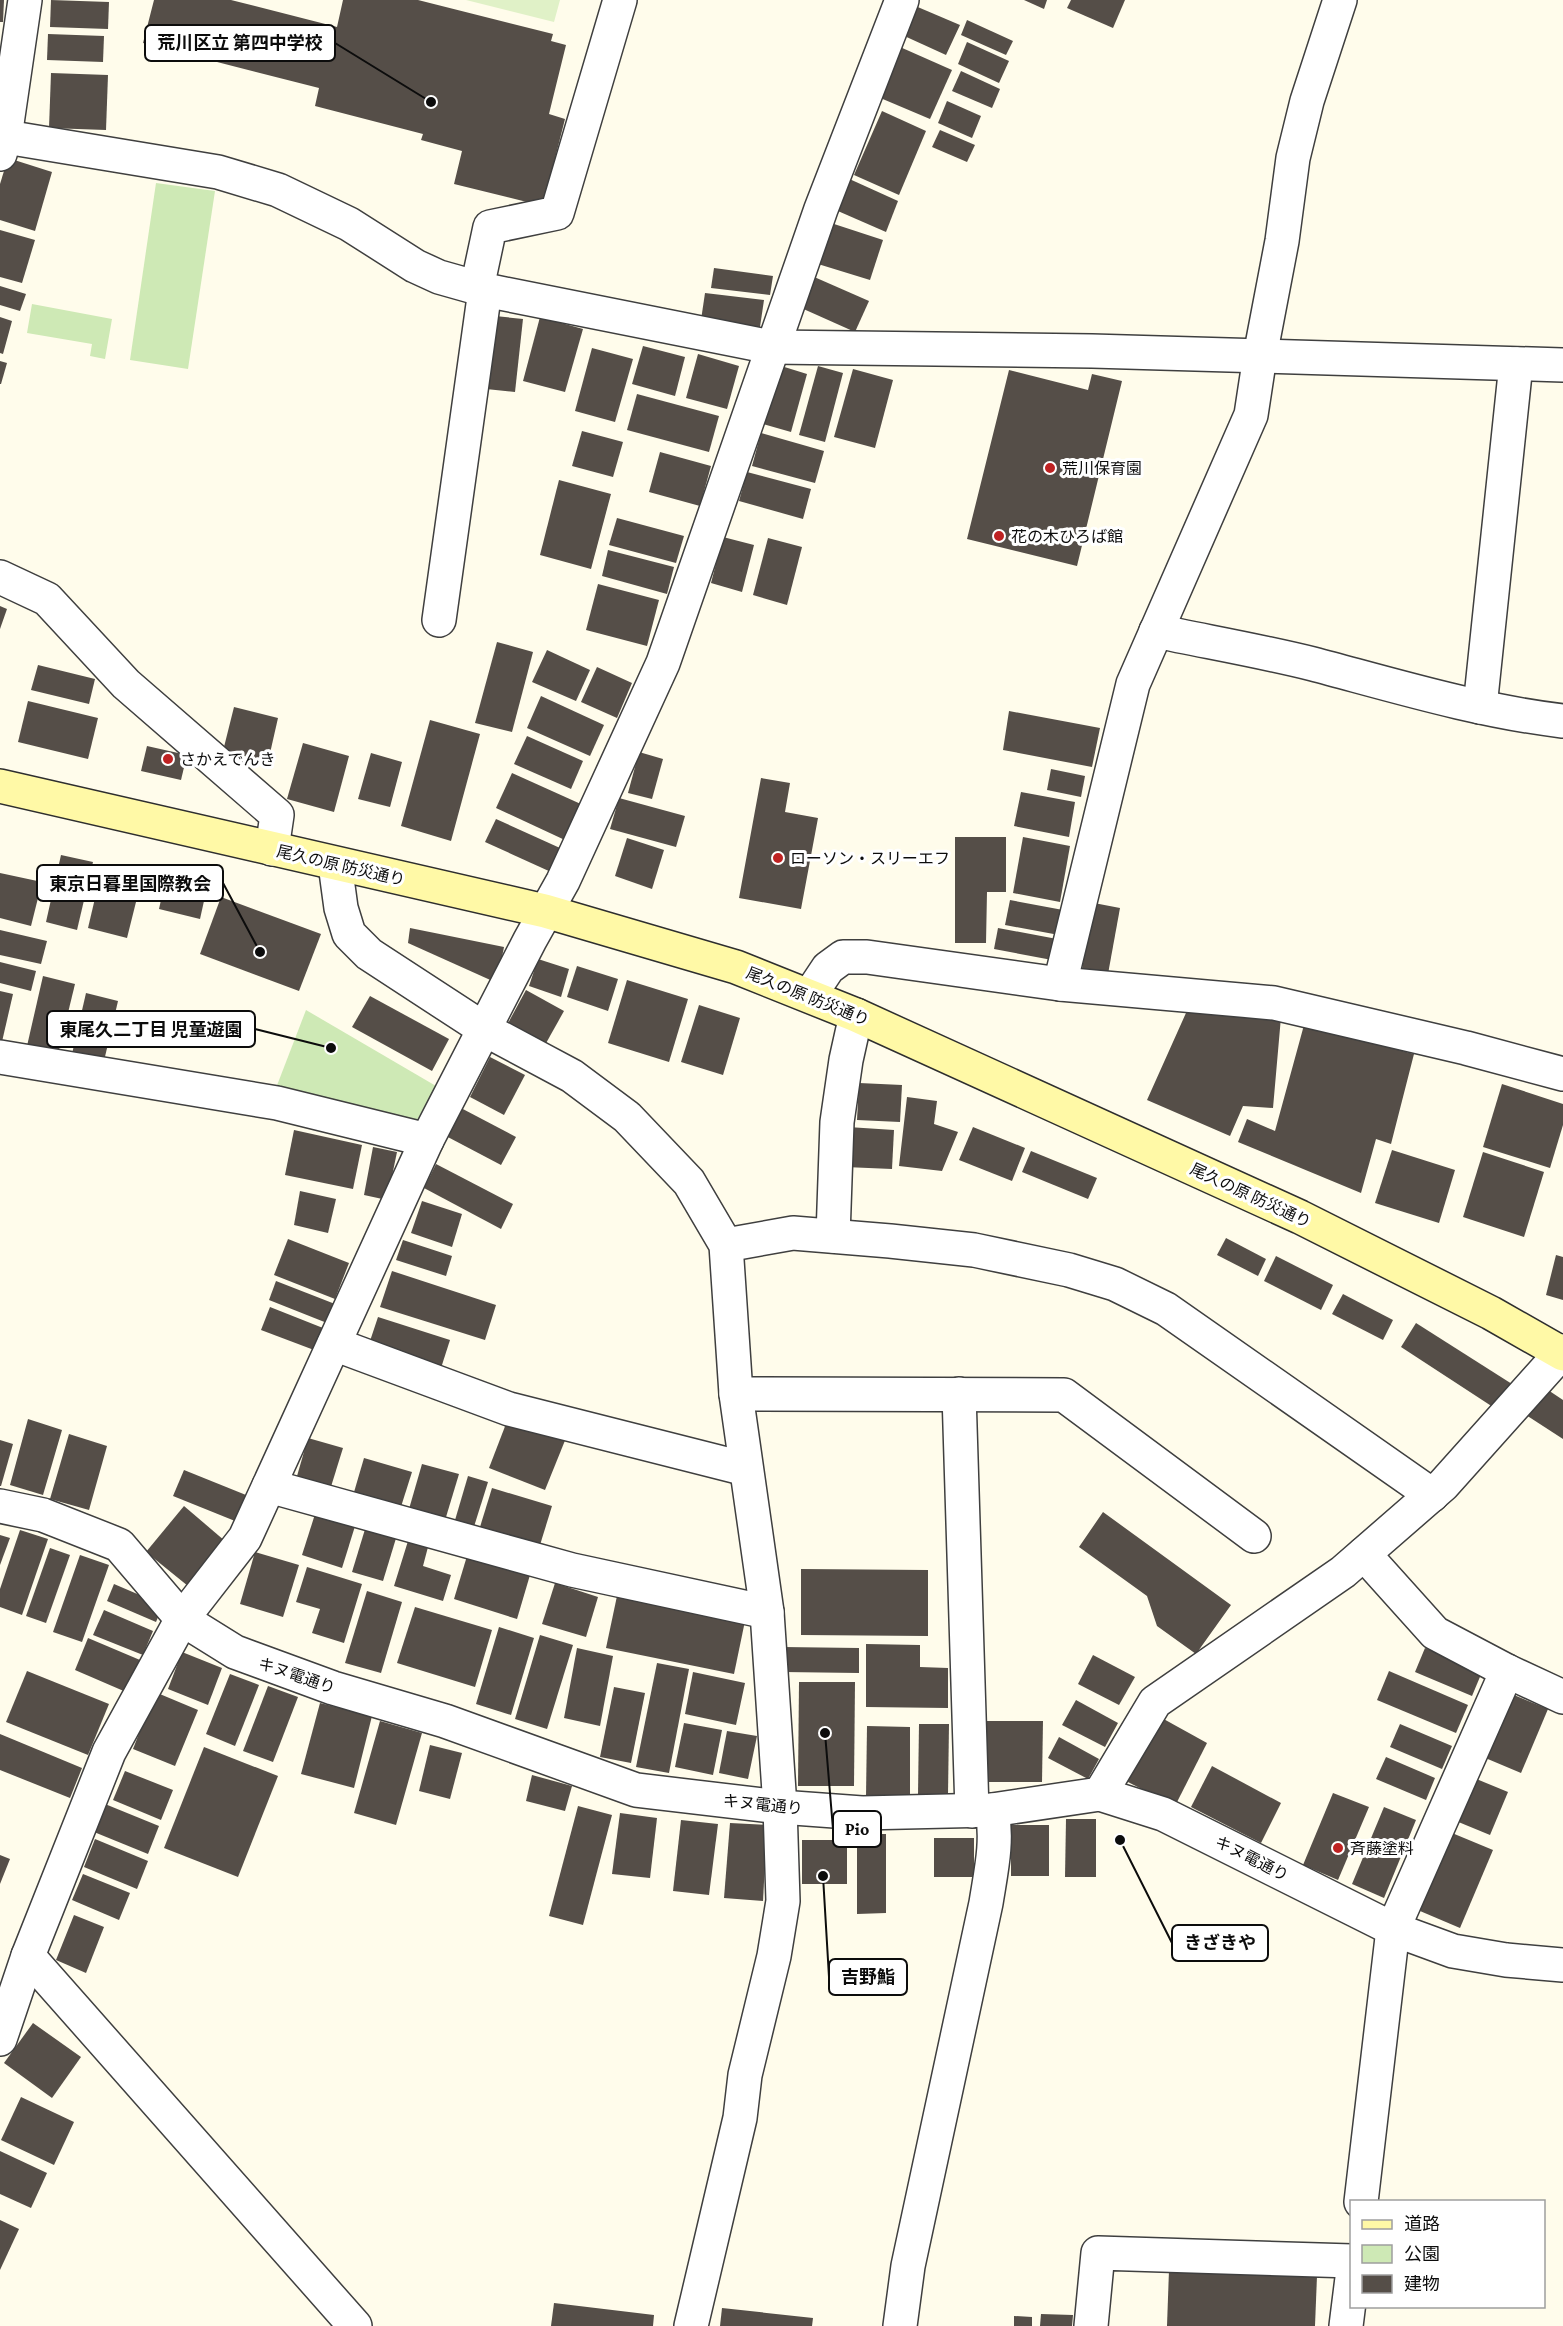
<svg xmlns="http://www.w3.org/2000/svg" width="1563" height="2326" font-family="'Crimson Pro','Noto Sans JP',serif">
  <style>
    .green { fill: #cee9b5 }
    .pitch { fill: #e0f1c7 }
    .building { fill: #554e48 }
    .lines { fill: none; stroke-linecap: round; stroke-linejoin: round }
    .street-casing { stroke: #3f3f3f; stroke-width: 36 }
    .secondary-casing { stroke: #2e2e2e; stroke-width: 36 }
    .street { stroke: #fff; stroke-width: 33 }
    .secondary { stroke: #fff9a6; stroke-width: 33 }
    .poi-dot { fill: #be2222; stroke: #fff; stroke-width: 2 }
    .labels { text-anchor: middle; stroke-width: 6; stroke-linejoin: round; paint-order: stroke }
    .poi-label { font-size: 16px; fill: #0c0c0c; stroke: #fff; text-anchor: start }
    .street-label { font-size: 16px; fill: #0c0c0c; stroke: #fff }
    .leader { fill: none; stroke: #0c0c0c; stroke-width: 2 }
    .callout-dot { fill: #0c0c0c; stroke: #fff; stroke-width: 2 }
    .callout { fill: #fff; stroke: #0c0c0c; stroke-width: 2 }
    .callout-label { font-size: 18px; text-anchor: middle; font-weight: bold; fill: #0c0c0c }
  </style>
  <rect width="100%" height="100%" fill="#fffceb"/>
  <g class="green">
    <path d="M156 183 215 191 188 369 130 360Z"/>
    <path d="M32 304 112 319 105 359 90 356 92 344 27 333Z"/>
    <path d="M306 1010 436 1086 416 1122 276 1088Z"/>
  </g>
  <path class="pitch" d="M466 0H560L554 22Z"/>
  <g class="building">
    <path d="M0 0H4L3 22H0Z"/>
    <path d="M51 0 109 2 108 29 50 27Z"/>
    <path d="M154 0H231L337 27 343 0H418L553 34 551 41 566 45 549 114 565 119 543 206 454 184 462 151 421 140 423 134 315 106 319 88 143 43Z"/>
    <path d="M1024 0H1047L1044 9Z"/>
    <path d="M1071 0H1125L1113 28 1067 8Z"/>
    <path d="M913 5 960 25 946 55 900 34Z"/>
    <path d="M967 20 1013 41 1006 55 961 35Z"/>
    <path d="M48 34 104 36 103 62 47 60Z"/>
    <path d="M967 42 1009 61 999 83 958 64Z"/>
    <path d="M900 47 952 70 930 119 878 97Z"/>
    <path d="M961 71 1000 89 992 108 952 91Z"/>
    <path d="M51 73 108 75 106 130 49 128Z"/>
    <path d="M947 101 981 116 972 138 938 123Z"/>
    <path d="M882 111 926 131 899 195 854 175Z"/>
    <path d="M940 130 975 145 967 162 932 147Z"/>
    <path d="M8 158 52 172 35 231 0 220V184Z"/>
    <path d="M845 177 898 201 886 232 831 208Z"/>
    <path d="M831 223 883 240 870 280 818 264Z"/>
    <path d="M0 230 35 240 22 283 0 277Z"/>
    <path d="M714 268 773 276 770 295 711 288Z"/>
    <path d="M812 276 869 301 855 332 799 307Z"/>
    <path d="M0 286 26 294 20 311 0 305Z"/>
    <path d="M705 293 764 300 760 327 701 320Z"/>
    <path d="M495 316 523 319 515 392 486 389Z"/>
    <path d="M0 317 12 321 3 354 0 353Z"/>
    <path d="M540 317 583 329 565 392 523 381Z"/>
    <path d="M643 346 685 357 675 396 632 384Z"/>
    <path d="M592 348 633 359 615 422 575 411Z"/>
    <path d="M698 354 739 366 727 409 686 398Z"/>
    <path d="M0 361 7 363 1 384H0Z"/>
    <path d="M778 365 807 374 791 432 763 424Z"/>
    <path d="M818 366 843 373 825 442 799 435Z"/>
    <path d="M853 369 893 380 875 448 834 437Z"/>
    <path d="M1009 370 1088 390 1092 374 1122 381 1077 566 967 539Z"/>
    <path d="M637 394 719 416 709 452 627 430Z"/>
    <path d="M582 431 623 442 613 477 572 466Z"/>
    <path d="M761 433 824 451 815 483 752 466Z"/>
    <path d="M660 452 711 466 700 506 649 492Z"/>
    <path d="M747 472 811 489 803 519 739 501Z"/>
    <path d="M559 480 611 494 591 569 540 555Z"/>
    <path d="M617 518 684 536 676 563 609 545Z"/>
    <path d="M723 537 754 545 742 592 711 583Z"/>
    <path d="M768 538 802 547 787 605 753 595Z"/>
    <path d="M608 550 674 567 667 594 602 576Z"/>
    <path d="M598 584 659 600 647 646 586 630Z"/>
    <path d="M0 606 7 609 0 629Z"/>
    <path d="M497 642 533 652 512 732 475 723Z"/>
    <path d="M547 650 590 670 576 701 532 682Z"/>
    <path d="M38 665 95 679 89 704 31 690Z"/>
    <path d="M597 667 632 683 617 718 581 702Z"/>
    <path d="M541 696 604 725 590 756 527 728Z"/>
    <path d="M28 701 98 718 88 759 18 742Z"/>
    <path d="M234 707 278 718 268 762 223 751Z"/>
    <path d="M1009 711 1100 728 1092 767 1003 750Z"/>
    <path d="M430 720 480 734 451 841 401 826Z"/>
    <path d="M527 736 583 761 571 789 514 764Z"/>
    <path d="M303 743 349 756 334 812 287 799Z"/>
    <path d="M147 746 187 755 181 780 141 771Z"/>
    <path d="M639 752 663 759 652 799 628 793Z"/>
    <path d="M371 753 402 762 390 807 358 799Z"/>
    <path d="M1051 769 1085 776 1081 797 1047 790Z"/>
    <path d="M512 773 583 805 567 841 496 808Z"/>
    <path d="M761 778 790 783 785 812 818 818 801 909 739 898Z"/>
    <path d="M1021 792 1075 802 1069 837 1014 826Z"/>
    <path d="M619 798 685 816 676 847 610 829Z"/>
    <path d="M496 819 560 848 551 872 485 842Z"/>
    <path d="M955 837H1006V892H987L986 943H955Z"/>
    <path d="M1023 837 1070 846 1060 902 1013 893Z"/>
    <path d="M627 838 664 850 652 889 615 876Z"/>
    <path d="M61 855 93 862 77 930 46 922Z"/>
    <path d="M0 873 42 882 31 926 0 918Z"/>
    <path d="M167 873 208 883 200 919 159 909Z"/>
    <path d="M100 877 140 886 127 938 88 928Z"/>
    <path d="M221 897 321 934 299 991 200 954Z"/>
    <path d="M1010 900 1063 910 1059 935 1005 925Z"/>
    <path d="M1094 903 1120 908 1108 974 1082 969Z"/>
    <path d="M410 928 504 947 497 983 408 943Z"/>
    <path d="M998 928 1057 939 1052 960 994 949Z"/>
    <path d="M0 930 47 941 41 964 0 955Z"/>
    <path d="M538 959 569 969 561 997 529 986Z"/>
    <path d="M0 962 36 971 31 991 0 983Z"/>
    <path d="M577 966 618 979 608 1011 567 997Z"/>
    <path d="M43 976 75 984 58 1054 27 1046Z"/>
    <path d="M627 980 688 999 669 1062 608 1043Z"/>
    <path d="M526 990 564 1011 545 1045 507 1025Z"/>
    <path d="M0 991 13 994 1 1046H0Z"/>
    <path d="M86 993 118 1001 104 1061 72 1054Z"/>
    <path d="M370 996 449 1039 432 1071 352 1027Z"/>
    <path d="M1190 1004 1281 1017 1273 1108 1243 1106 1230 1136 1147 1100Z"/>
    <path d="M699 1005 740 1018 723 1075 681 1062Z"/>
    <path d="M1304 1025 1414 1054 1391 1144 1376 1139 1361 1193 1238 1142 1247 1119 1275 1131Z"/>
    <path d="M490 1057 525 1075 504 1115 470 1097Z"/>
    <path d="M859 1083 902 1085 900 1122 857 1120Z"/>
    <path d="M1502 1084 1563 1104V1125L1550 1168 1483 1147Z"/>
    <path d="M907 1097 937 1101 934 1124 958 1132 942 1171 899 1166Z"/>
    <path d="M459 1107 516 1137 501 1165 444 1135Z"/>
    <path d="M848 1127 894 1130 892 1169 845 1167Z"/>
    <path d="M973 1127 1025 1148 1012 1181 959 1160Z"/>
    <path d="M294 1130 362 1145 353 1189 285 1175Z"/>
    <path d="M373 1147 397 1152 387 1200 364 1195Z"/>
    <path d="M1392 1150 1455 1170 1439 1223 1375 1203Z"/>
    <path d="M1031 1151 1097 1178 1088 1199 1022 1172Z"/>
    <path d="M1483 1152 1544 1172 1524 1237 1463 1217Z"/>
    <path d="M436 1164 513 1204 501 1229 424 1188Z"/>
    <path d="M300 1191 336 1199 328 1233 294 1225Z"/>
    <path d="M422 1201 462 1214 452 1247 411 1233Z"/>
    <path d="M1226 1238 1266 1259 1258 1276 1217 1255Z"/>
    <path d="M288 1239 349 1263 335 1299 274 1275Z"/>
    <path d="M403 1240 452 1256 446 1276 396 1260Z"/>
    <path d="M1556 1255 1563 1257V1300L1546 1295Z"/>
    <path d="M1276 1256 1333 1285 1321 1310 1264 1281Z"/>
    <path d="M392 1271 496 1305 485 1340 380 1307Z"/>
    <path d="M276 1281 335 1304 327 1323 269 1300Z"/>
    <path d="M1343 1294 1393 1320 1383 1340 1332 1314Z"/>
    <path d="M270 1307 323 1328 314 1350 261 1330Z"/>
    <path d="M378 1317 450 1340 441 1368 369 1344Z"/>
    <path d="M1416 1323 1512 1384 1496 1409 1401 1347Z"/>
    <path d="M1545 1388 1563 1400V1439L1526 1415Z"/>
    <path d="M509 1416 566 1438 545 1490 489 1468Z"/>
    <path d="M28 1419 62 1430 43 1495 10 1485Z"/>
    <path d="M69 1434 107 1446 89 1510 50 1499Z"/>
    <path d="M308 1438 343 1448 329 1493 295 1483Z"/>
    <path d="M0 1440 13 1444 1 1486H0Z"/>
    <path d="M364 1458 412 1472 399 1513 352 1499Z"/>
    <path d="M422 1464 459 1474 443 1527 407 1516Z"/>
    <path d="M184 1470 246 1495 235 1521 173 1496Z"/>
    <path d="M468 1476 488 1482 472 1533 453 1527Z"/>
    <path d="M492 1488 552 1506 540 1545 480 1527Z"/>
    <path d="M184 1506 225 1541 188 1586 146 1552Z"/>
    <path d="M316 1511 356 1523 342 1568 302 1555Z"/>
    <path d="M1103 1512 1231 1605 1196 1654 1157 1626 1147 1596 1079 1547Z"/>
    <path d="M366 1526 397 1535 383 1581 352 1572Z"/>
    <path d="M20 1530 48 1539 22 1615 0 1607V1589Z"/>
    <path d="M0 1535 10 1538 0 1565Z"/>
    <path d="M408 1541 428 1547 423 1566 451 1575 443 1601 394 1586Z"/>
    <path d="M50 1548 70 1555 46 1623 26 1616Z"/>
    <path d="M255 1552 299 1565 283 1617 240 1604Z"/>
    <path d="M80 1555 109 1565 82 1642 53 1632Z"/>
    <path d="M467 1556 530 1575 517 1619 454 1599Z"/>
    <path d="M307 1567 362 1584 344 1643 312 1633 320 1609 296 1602Z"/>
    <path d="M801 1569 928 1570V1636L801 1635Z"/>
    <path d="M555 1583 598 1597 586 1637 542 1624Z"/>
    <path d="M114 1584 163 1605 156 1622 107 1601Z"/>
    <path d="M367 1591 402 1602 381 1673 345 1663Z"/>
    <path d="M617 1596 745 1621 734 1674 606 1648Z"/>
    <path d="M415 1607 492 1630 475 1687 397 1663Z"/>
    <path d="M104 1610 153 1631 143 1655 93 1635Z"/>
    <path d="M499 1627 534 1638 511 1715 476 1704Z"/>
    <path d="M540 1635 573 1645 547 1729 515 1719Z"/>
    <path d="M88 1638 140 1660 126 1692 75 1670Z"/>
    <path d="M866 1644 920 1645V1667L948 1668V1708L866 1707Z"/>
    <path d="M783 1647 859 1648V1673L783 1672Z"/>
    <path d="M577 1648 613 1656 600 1726 564 1718Z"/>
    <path d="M1425 1648 1482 1672 1472 1696 1415 1672Z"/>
    <path d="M182 1652 222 1668 208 1705 168 1689Z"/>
    <path d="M1093 1655 1135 1677 1119 1705 1078 1684Z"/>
    <path d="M657 1663 689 1669 669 1773 636 1767Z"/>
    <path d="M27 1671 109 1704 88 1755 6 1722Z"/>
    <path d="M1389 1671 1468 1705 1456 1733 1377 1700Z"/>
    <path d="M693 1672 745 1683 736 1725 685 1714Z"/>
    <path d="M230 1674 259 1685 235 1746 206 1734Z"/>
    <path d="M799 1682H855L854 1786H798Z"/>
    <path d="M268 1686 298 1697 273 1762 243 1751Z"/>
    <path d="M614 1687 645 1693 631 1763 600 1757Z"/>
    <path d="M155 1692 198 1710 175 1766 133 1749Z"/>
    <path d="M1509 1693 1548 1709 1521 1773 1483 1757Z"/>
    <path d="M1076 1700 1118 1723 1105 1747 1062 1725Z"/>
    <path d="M320 1703 372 1716 354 1788 301 1774Z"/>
    <path d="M1160 1717 1207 1743 1175 1806 1126 1781Z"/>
    <path d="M380 1721 422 1733 396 1825 354 1813Z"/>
    <path d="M987 1721H1043L1042 1782H987Z"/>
    <path d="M684 1723 722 1730 713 1775 675 1767Z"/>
    <path d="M919 1724H949L948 1795H918Z"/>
    <path d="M1400 1724 1452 1746 1442 1769 1390 1747Z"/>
    <path d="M867 1726 910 1727V1797H866Z"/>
    <path d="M727 1731 757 1736 748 1779 719 1773Z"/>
    <path d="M0 1734 82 1768 70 1798 0 1770Z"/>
    <path d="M1059 1737 1099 1759 1088 1779 1048 1758Z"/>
    <path d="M430 1745 462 1753 450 1799 419 1791Z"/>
    <path d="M204 1747 278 1776 238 1877 164 1848Z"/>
    <path d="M1386 1757 1435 1778 1426 1800 1376 1779Z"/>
    <path d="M1212 1766 1281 1803 1261 1843 1191 1807Z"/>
    <path d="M125 1771 173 1790 161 1820 113 1800Z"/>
    <path d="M532 1775 572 1786 565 1811 526 1801Z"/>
    <path d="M1474 1778 1508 1792 1490 1835 1456 1821Z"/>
    <path d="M1333 1793 1369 1807 1338 1880 1303 1865Z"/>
    <path d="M105 1804 159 1826 148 1854 94 1832Z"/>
    <path d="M578 1806 612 1815 583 1925 549 1916Z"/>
    <path d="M1384 1807 1416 1820 1384 1898 1352 1884Z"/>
    <path d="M620 1813 657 1818 650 1878 612 1874Z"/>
    <path d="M1066 1819H1096V1877H1065Z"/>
    <path d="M681 1820 718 1824 709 1895 673 1891Z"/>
    <path d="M730 1823 767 1825 763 1901 724 1898Z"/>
    <rect x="1011" y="1825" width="38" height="51"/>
    <path d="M1452 1833 1493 1850 1460 1928 1420 1911Z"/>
    <path d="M857 1834H886V1913L857 1914Z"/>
    <rect x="934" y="1838" width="40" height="39"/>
    <path d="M95 1839 148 1861 137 1889 84 1867Z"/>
    <rect x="802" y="1840" width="45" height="44"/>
    <path d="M0 1855 10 1859 0 1884Z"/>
    <path d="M83 1874 130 1893 119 1920 72 1900Z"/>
    <path d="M74 1915 104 1927 86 1973 56 1960Z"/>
    <path d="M33 2023 81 2057 52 2098 4 2063Z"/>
    <path d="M21 2097 74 2122 54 2165 1 2140Z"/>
    <path d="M0 2151 47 2173 31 2208 0 2194Z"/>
    <path d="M0 2220 19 2229 0 2270Z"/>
    <path d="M1169 2270 1317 2276 1315 2326H1167Z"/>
    <path d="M554 2303 654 2315 653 2326H551Z"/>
    <path d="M722 2308 813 2318 812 2326H720Z"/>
    <path d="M1041 2314 1073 2315 1072 2326H1040Z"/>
    <path d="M1014 2316 1032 2317V2326H1014Z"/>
  </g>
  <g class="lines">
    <g class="street-casing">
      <g id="street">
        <path d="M0 136 218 172 278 190 349 224 415 266 439 277 485 290 771 347 1092 351 1563 365"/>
        <path d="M0 154 5 137 25 0"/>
        <path d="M477 288 490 227 557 213 620 0"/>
        <path d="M0 577 47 599 126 684 277 815 272 849"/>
        <path d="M439 620 485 290"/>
        <path d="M1156 631C1208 642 1261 651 1313 664 1396 686 1478 711 1563 721"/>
        <path d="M1480 707 1516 364"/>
        <path d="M335 864 341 908 349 934 369 954 484 1029 572 1076 627 1117 689 1182 726 1245 736 1394 767 1612 780 1807 783 1901 774 1956 745 2075 740 2118 691 2326"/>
        <path d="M1060 984 1133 684 1251 415 1260 356 1282 241 1293 158 1307 101 1340 0"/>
        <path d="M810 995 828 968 843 957H867L1060 984 1274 1003 1466 1048 1563 1074"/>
        <path d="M0 1057 277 1103 427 1140"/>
        <path d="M833 1236 837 1122 846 1060 856 1015"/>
        <path d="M726 1245 793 1233 890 1241 974 1250 1069 1270 1115 1284 1166 1309 1432 1495"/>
        <path d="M334 1344 509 1409 746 1469"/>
        <path d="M736 1394 1064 1395 1254 1536"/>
        <path d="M959 1394 972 1811"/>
        <path d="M269 1486 572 1570 767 1612"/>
        <path d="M0 1506 43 1515 119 1545 182 1619 235 1652 333 1688 445 1721 636 1790 780 1807 862 1813 992 1810 1100 1794 1163 1814 1393 1929 1453 1951 1506 1960 1563 1965"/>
        <path d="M1364 1554 1435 1633 1507 1671 1563 1697"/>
        <path d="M1100 1794 1155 1702 1343 1572 1443 1485 1563 1351"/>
        <path d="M28 1956 355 2326"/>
        <path d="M0 2039 28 1956 109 1752 182 1619 245 1538 427 1140 530 940 563 881 663 663 821 209 902 0"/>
        <path d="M1361 2202 1393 1929 1507 1671"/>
        <path d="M900 2326 908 2266 986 1903C991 1871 998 1842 992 1810"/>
        <path d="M1091 2326 1098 2253 1352 2261"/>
        <path d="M1346 2326 1352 2278"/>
      </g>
    </g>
    <g class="secondary-casing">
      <path id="secondary" d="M0 786 545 911 736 967 856 1015 1300 1217 1491 1313 1563 1354"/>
    </g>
    <use href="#street" class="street"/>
    <use href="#secondary" class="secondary"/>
  </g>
  <g class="poi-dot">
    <circle cx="1050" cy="468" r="6"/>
    <circle cx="999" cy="536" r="6"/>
    <circle cx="168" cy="759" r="6"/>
    <circle cx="778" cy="858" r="6"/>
    <circle cx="1338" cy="1848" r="6"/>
  </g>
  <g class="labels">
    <g class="poi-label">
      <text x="1062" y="474">荒川保育園</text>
      <text x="1011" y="542">花の木ひろば館</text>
      <text x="180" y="765">さかえでんき</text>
      <text x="790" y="864">ローソン・スリーエフ</text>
      <text x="1350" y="1854">斉藤塗料</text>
    </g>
    <g class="street-label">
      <text transform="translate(341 865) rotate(13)" y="6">尾久の原 防災通り</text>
      <text transform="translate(808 996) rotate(22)" y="6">尾久の原 防災通り</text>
      <text transform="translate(1251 1195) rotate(25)" y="6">尾久の原 防災通り</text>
      <text transform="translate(297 1675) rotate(19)" y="6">キヌ電通り</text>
      <text transform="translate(763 1804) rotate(6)" y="6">キヌ電通り</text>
      <text transform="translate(1252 1858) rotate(27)" y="6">キヌ電通り</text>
    </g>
  </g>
  <path class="leader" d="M431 102L335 43M260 952L223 883M331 1048L255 1029M825 1733L833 1829M1120 1840L1172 1943M823 1876L829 1977"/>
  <g class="callout-dot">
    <circle cx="431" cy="102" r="6"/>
    <circle cx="260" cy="952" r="6"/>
    <circle cx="331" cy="1048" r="6"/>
    <circle cx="825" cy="1733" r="6"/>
    <circle cx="1120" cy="1840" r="6"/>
    <circle cx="823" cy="1876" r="6"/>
  </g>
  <g class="callout">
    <rect x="145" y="25" width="190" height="36" rx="6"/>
    <rect x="37" y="865" width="186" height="36" rx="6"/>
    <rect x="47" y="1011" width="208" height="36" rx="6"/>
    <rect x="833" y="1811" width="48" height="36" rx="6"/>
    <rect x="1172" y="1925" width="96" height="36" rx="6"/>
    <rect x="829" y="1959" width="78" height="36" rx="6"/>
  </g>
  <g class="callout-label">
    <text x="240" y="49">荒川区立 第四中学校</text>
    <text x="130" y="890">東京日暮里国際教会</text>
    <text x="151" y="1036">東尾久二丁目 児童遊園</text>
    <text x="857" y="1835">Pio</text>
    <text x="1220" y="1949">きざきや</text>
    <text x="868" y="1983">吉野鮨</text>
  </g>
  <rect x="1350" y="2200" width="195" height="108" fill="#ffffff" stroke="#9e9e9e" stroke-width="1.5"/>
  <rect x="1362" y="2220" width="30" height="9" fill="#fff9a6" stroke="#9e9e9e" stroke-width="1.5"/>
  <text x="1404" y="2230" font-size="18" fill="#0c0c0c">道路</text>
  <rect x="1362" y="2245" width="30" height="18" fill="#cee9b5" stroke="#9e9e9e" stroke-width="1.5"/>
  <text x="1404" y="2260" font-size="18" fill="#0c0c0c">公園</text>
  <rect x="1362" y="2275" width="30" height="18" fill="#554e48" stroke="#9e9e9e" stroke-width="1.5"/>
  <text x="1404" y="2290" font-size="18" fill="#0c0c0c">建物</text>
</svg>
